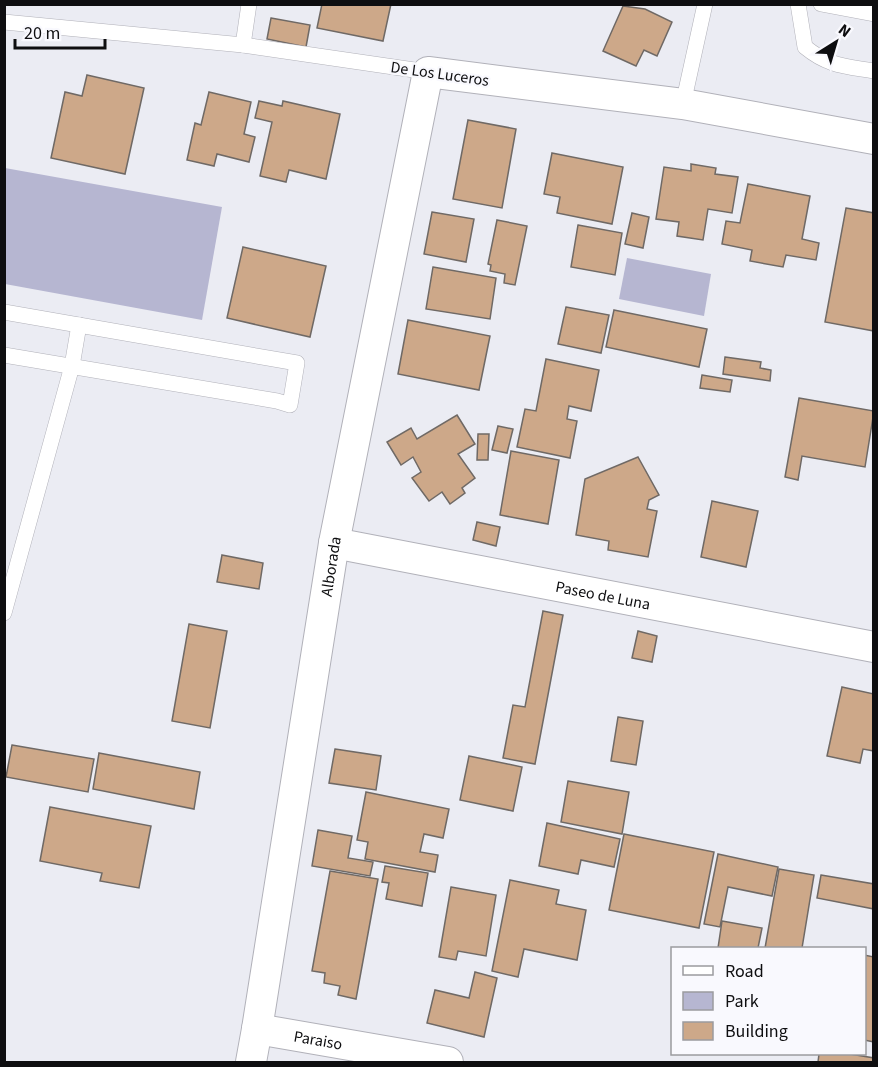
<svg xmlns="http://www.w3.org/2000/svg" width="878" height="1067" font-family="'Source Sans 3',sans-serif">
  <style>
    .green { fill: #b6b6d1 }
    .building { fill: #cda889; stroke: #6f6965; stroke-width: 1.5 }
    .lines { fill: none; stroke-linecap: round; stroke-linejoin: round }
    .service-casing { stroke: #b1b1b9; stroke-width: 16 }
    .minor-casing { stroke: #b1b1b9; stroke-width: 32 }
    .service { stroke: #fff; stroke-width: 15 }
    .minor { stroke: #fff; stroke-width: 30 }
    .labels { text-anchor: middle; stroke-width: 4.5; stroke-linejoin: round; paint-order: stroke }
    .street-label { font-size: 16px; fill: #0e0e10; stroke: #f9f9fe }
  </style>
  <rect width="100%" height="100%" fill="#ebecf3"/>
  <g class="green">
    <path d="M5 168 222 207 202 320 5 284Z"/>
    <path d="M627 258 711 274 704 316 619 299Z"/>
  </g>
  <g class="building">
    <path d="M322 4H391L383 41 317 28Z"/>
    <path d="M623 6 645 9 672 22 657 56 644 50 636 66 603 51Z"/>
    <path d="M271 18 310 25 306 47 267 39Z"/>
    <path d="M87 75 144 88 125 174 51 158 65 92 82 96Z"/>
    <path d="M209 92 251 102 244 134 255 137 249 162 217 154 214 166 187 160 195 123 201 125Z"/>
    <path d="M259 101 282 106 283 101 340 114 326 179 289 170 286 182 260 176 272 122 255 118Z"/>
    <path d="M468 120 516 129 502 208 453 199Z"/>
    <path d="M552 153 623 167 612 224 557 213 560 197 544 194Z"/>
    <path d="M691 164 716 168 715 174 738 177 732 213 708 209 703 240 677 236 679 222 656 219 664 167 691 171Z"/>
    <path d="M748 184 810 196 802 239 819 243 816 260 786 255 783 267 750 261 752 250 722 244 726 221 740 223Z"/>
    <path d="M846 208 874 213V331L825 322Z"/>
    <path d="M432 212 474 219 466 262 424 254Z"/>
    <path d="M632 213 649 217 643 248 625 244Z"/>
    <path d="M497 220 527 226 515 285 504 283 505 274 490 271 491 265 488 264Z"/>
    <path d="M578 225 622 233 615 275 571 267Z"/>
    <path d="M243 247 326 266 310 337 227 318Z"/>
    <path d="M433 267 496 278 490 319 426 309Z"/>
    <path d="M566 307 609 315 601 353 558 344Z"/>
    <path d="M614 310 707 329 699 367 606 347Z"/>
    <path d="M408 320 490 336 479 390 398 374Z"/>
    <path d="M725 357 761 362 760 368 771 370 770 381 723 374Z"/>
    <path d="M546 359 599 370 591 411 569 406 567 419 577 421 570 458 517 447 525 409 536 411Z"/>
    <path d="M702 375 732 380 730 392 700 388Z"/>
    <path d="M799 398 874 411 865 467 802 456 798 480 785 477Z"/>
    <path d="M457 415 475 444 458 454 475 478 462 488 465 493 450 504 442 492 429 501 412 478 421 472 413 457 401 465 387 442 411 428 417 439Z"/>
    <path d="M498 426 513 429 507 453 492 450Z"/>
    <path d="M478 434H489L488 460H477Z"/>
    <path d="M511 451 559 460 548 524 500 515Z"/>
    <path d="M638 457 659 495 649 500 647 509 657 511 648 557 608 550 609 541 576 535 585 479Z"/>
    <path d="M712 501 758 511 746 567 701 557Z"/>
    <path d="M477 522 500 527 496 546 473 540Z"/>
    <path d="M222 555 263 563 259 589 217 582Z"/>
    <path d="M543 611 563 615 535 764 503 758 513 705 525 707Z"/>
    <path d="M189 624 227 631 210 728 172 721Z"/>
    <path d="M638 631 657 636 652 662 632 658Z"/>
    <path d="M842 687 874 694V751L863 749 860 763 827 756Z"/>
    <path d="M618 717 643 721 636 765 611 761Z"/>
    <path d="M12 745 94 759 88 792 6 777Z"/>
    <path d="M335 749 381 756 376 790 329 783Z"/>
    <path d="M99 753 200 772 194 809 93 789Z"/>
    <path d="M469 756 522 767 513 811 460 800Z"/>
    <path d="M568 781 629 792 622 834 561 822Z"/>
    <path d="M366 792 449 809 443 838 424 834 420 852 438 855 435 872 365 859 368 842 357 840Z"/>
    <path d="M50 807 151 826 139 888 100 881 102 873 40 861Z"/>
    <path d="M547 823 620 839 614 867 581 860 578 874 539 866Z"/>
    <path d="M318 830 352 836 348 858 373 862 370 876 312 866Z"/>
    <path d="M624 834 714 852 699 928 609 910Z"/>
    <path d="M718 854 778 867 772 896 728 887 720 927 704 924Z"/>
    <path d="M385 866 428 873 422 906 386 899 389 883 382 882Z"/>
    <path d="M779 869 814 875 802 948H765Z"/>
    <path d="M330 871 378 879 356 999 338 995 340 986 324 983 325 973 312 971Z"/>
    <path d="M821 875 874 884V909L817 898Z"/>
    <path d="M510 880 559 890 556 904 586 910 577 960 524 949 518 977 492 971Z"/>
    <path d="M451 887 496 895 486 956 458 951 456 960 439 957Z"/>
    <path d="M722 921 762 928 758 948H718Z"/>
    <path d="M864 955 874 957V1042L864 1040Z"/>
    <path d="M475 972 497 978 484 1037 427 1023 435 990 469 998Z"/>
    <path d="M819 1054H850L874 1058V1062H818Z"/>
  </g>
  <g class="lines">
    <g class="service-casing">
      <g id="service">
        <path d="M798 4 805 47C828 66 845 66 874 71"/>
        <path d="M821 4 874 14"/>
        <path d="M4 22 243 45 428 72"/>
        <path d="M243 45 249 4"/>
        <path d="M683 104 705 4"/>
        <path d="M4 312 297 363 290 405 277 401 4 355"/>
        <path d="M4 613 72 366 79 325"/>
      </g>
    </g>
    <g class="minor-casing">
      <g id="minor">
        <path id="s1" d="M334 543 874 647"/>
        <path id="s2" d="M257 1029 448 1062"/>
        <path id="s3" d="M251 1062 257 1029 334 543 428 72 683 104 874 139"/>
      </g>
    </g>
    <use href="#service" class="service"/>
    <use href="#minor" class="minor"/>
  </g>
  <g class="labels">
    <g class="street-label">
      <text transform="translate(440 73) rotate(8)" y="6">De Los Luceros</text>
      <text dy="6" stroke="none"><textPath href="#s3" startOffset="502">Alborada</textPath></text>
      <text dy="6" stroke="none"><textPath href="#s1" startOffset="274">Paseo de Luna</textPath></text>
      <text dy="6" stroke="none"><textPath href="#s2" startOffset="62">Paraiso</textPath></text>
    </g>
  </g>
  <rect width="878" height="1067" fill="none" stroke="#0e0e10" stroke-width="12"/>
  <rect x="671" y="947" width="195" height="108" fill="#f9f9fe" stroke="#9b9b9f" stroke-width="1.5"/>
  <rect x="683" y="966" width="30" height="9" fill="#ffffff" stroke="#9b9b9f" stroke-width="1.5"/>
  <text x="725" y="977" font-size="18" fill="#0e0e10">Road</text>
  <rect x="683" y="992" width="30" height="18" fill="#b6b6d1" stroke="#9b9b9f" stroke-width="1.5"/>
  <text x="725" y="1007" font-size="18" fill="#0e0e10">Park</text>
  <rect x="683" y="1022" width="30" height="18" fill="#cda889" stroke="#9b9b9f" stroke-width="1.5"/>
  <text x="725" y="1037" font-size="18" fill="#0e0e10">Building</text>
  <g transform="translate(836 42) rotate(37)" stroke="#f9f9fe" stroke-width="4.5" paint-order="stroke">
  <path d="M0-4.5L10 22L0 15L-10 22Z" fill="#0e0e10"/>
  <text y="-9" font-size="16" font-weight="bold" text-anchor="middle" fill="#0e0e10">N</text>
  </g>
  <path d="M15 39v9h90v-9" fill="none" stroke="#0e0e10" stroke-width="3"/>
  <text x="24" y="39" font-size="18" fill="#0e0e10" stroke="#f9f9fe" stroke-width="4.5" paint-order="stroke">20 m</text>
</svg>
